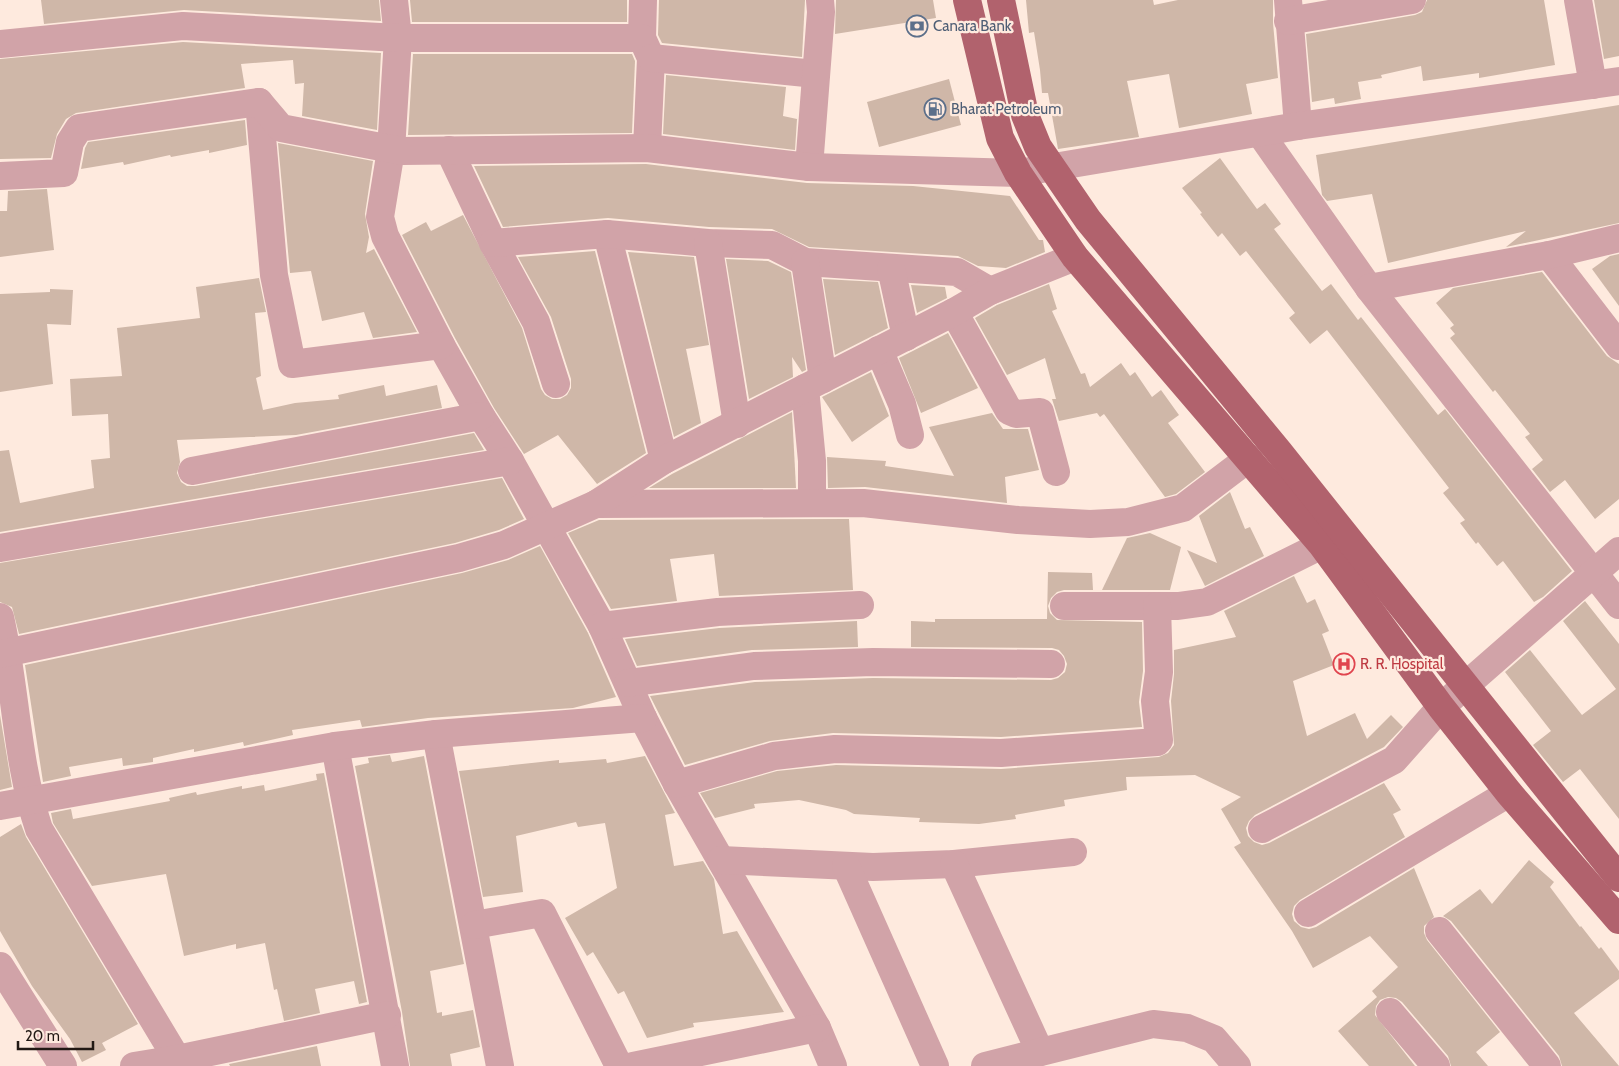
<svg xmlns="http://www.w3.org/2000/svg" width="1619" height="1066" font-family="Cabin,sans-serif">
  <style>
    .building { fill: #cfb7a8 }
    .lines { fill: none; stroke-linecap: round; stroke-linejoin: round }
    .minor { stroke: #d1a3a8; stroke-width: 28 }
    .major { stroke: #b1626d; stroke-width: 28 }
    .labels { text-anchor: middle; stroke-width: 4.5; stroke-linejoin: round; paint-order: stroke }
    .service-label { font-size: 15px; fill: #4e5e75; stroke: #feeade; text-anchor: start }
    .health-label { font-size: 15px; fill: #be3a42; stroke: #feeade; text-anchor: start }
  </style>
  <rect width="100%" height="100%" fill="#feeade"/>
  <g class="building">
    <path d="M41 0H379L381 21 184 10 44 24Z"/>
    <path d="M410 0H627V22H412Z"/>
    <path d="M659 0H805L802 57 662 43 658 35Z"/>
    <path d="M836 0H933L936 18 835 34Z"/>
    <path d="M1026 0H1153L1154 5 1178 0H1273V23L1278 78 1246 84 1252 114 1179 128 1169 74 1127 81 1139 137 1058 149 1048 93H1042L1040 70 1034 32 1029 33Z"/>
    <path d="M1427 0H1544L1555 65 1479 78V73L1423 81 1421 66 1381 75 1382 78 1358 82 1361 99 1335 104 1334 98 1312 102 1306 34 1415 15 1422 12Z"/>
    <path d="M1594 0H1619V56L1604 59Z"/>
    <path d="M183 42 381 53 377 130 302 116 304 83 295 84 293 60 241 64 245 88 76 113 66 119 57 134 51 158 0 159V59Z"/>
    <path d="M413 54H632L635 61 632 133 408 135Z"/>
    <path d="M666 75 786 87 783 116 797 119 795 150 663 134Z"/>
    <path d="M949 79 961 125 879 147 867 102Z"/>
    <path d="M1619 105V223L1506 247 1526 231 1388 263 1372 194 1327 201 1322 195 1316 155Z"/>
    <path d="M245 120 247 145 209 153V150L171 157 170 155 124 165 123 162 81 169 85 148 88 142Z"/>
    <path d="M278 143 373 161 365 214 369 237 366 253 374 249 417 332 373 338 364 312 322 321 311 271 290 273Z"/>
    <path d="M1220 158 1257 209 1265 203 1281 224 1274 229 1322 291 1331 284 1358 320 1361 317 1438 415 1445 409 1572 571 1543 597 1534 602 1503 561 1497 566 1478 542 1476 544 1460 523 1465 520 1443 493 1449 488 1327 330 1310 344 1289 318 1295 313 1246 251 1240 256 1222 233 1218 237 1200 214 1202 213 1182 188Z"/>
    <path d="M646 164 807 183 913 186 1010 196 1039 240H1043L1045 252 1006 268 978 266 958 256 809 247 772 229 709 227 608 218 503 227 474 166Z"/>
    <path d="M47 189 54 250 0 257V211H7L8 191Z"/>
    <path d="M463 215 522 328 541 389 545 395 552 399H560L567 395 571 388V379L551 317 518 257 595 251 646 453 597 484 558 435 524 454 494 408 455 338 402 235 426 222 431 231Z"/>
    <path d="M628 252 694 257 709 345 686 349 701 423 674 437Z"/>
    <path d="M1619 254V306L1592 269 1610 256Z"/>
    <path d="M726 259 768 261 791 272 806 370 802 372 792 357 793 377 749 399Z"/>
    <path d="M1542 272 1607 356 1619 364V499L1595 519 1565 480 1550 492 1532 469 1543 460 1525 437 1530 434 1495 390 1493 392 1450 338 1455 334 1450 328 1454 325 1436 303 1453 288Z"/>
    <path d="M259 278 266 312 255 313 261 376 256 378 263 410 295 403 339 399 338 395 384 385 386 396 437 385 442 408 296 435 177 440 180 462 177 473 181 482 187 486H195L474 433 484 450 0 532V451L9 450 20 503 94 488 91 460 110 458 108 414 72 416 70 379 122 376 117 328 200 318 196 287Z"/>
    <path d="M823 279 878 282 888 328 835 355Z"/>
    <path d="M1049 284 1057 309 1052 311 1081 374 1085 373 1090 387 1121 363 1130 376 1135 372 1152 397 1161 390 1179 415 1168 423 1205 472 1176 494 1165 497 1104 414 1100 417 1097 413 1059 421 1052 399H1056L1045 358 1007 375 975 318 997 305Z"/>
    <path d="M911 285 945 287 947 298 917 313Z"/>
    <path d="M50 289 73 290 71 325 47 324 53 384 0 392V294L50 292Z"/>
    <path d="M948 333 978 388 921 413 899 358Z"/>
    <path d="M871 372 889 416 852 442 822 397Z"/>
    <path d="M792 412 796 488H649L672 474Z"/>
    <path d="M992 413 1003 429H1028L1039 470 1005 477 1007 503 865 487 828 488 827 457 886 461 885 466 954 476 929 427Z"/>
    <path d="M502 478 524 519 499 530 455 543 19 634 12 607 0 602V563Z"/>
    <path d="M1230 492 1245 529 1250 527 1264 556 1205 586 1187 550 1217 563 1199 516Z"/>
    <path d="M849 519 853 590 719 596 714 554 670 559 677 601 611 609 568 533 599 520Z"/>
    <path d="M1150 533 1181 547 1170 590H1102L1127 538Z"/>
    <path d="M540 546 588 633 616 697 573 708 428 718 362 727 360 720 292 730 293 735 244 746 243 742 194 752V749L153 758V762L123 766 122 758 69 767 71 776 43 782 25 665 462 573 508 560Z"/>
    <path d="M1048 572 1092 573 1093 590H1064L1057 592 1051 598 1048 606 1050 613 1057 620 1142 622 1143 671 1139 702 1142 727 1001 737 833 733 770 741 685 765 650 696 755 682 873 678 1051 680 1058 678 1065 672 1067 664 1064 656 1059 650 1052 648 911 647V621L935 622V619H1047Z"/>
    <path d="M1294 576 1307 603 1315 599 1329 631 1322 634 1334 665 1293 681 1307 736 1355 713 1367 739 1391 715 1403 727 1384 747 1255 815 1249 821 1246 828 1248 836 1254 842 1262 845 1269 843 1384 783 1401 810 1393 814 1405 837 1300 900 1294 906 1292 914 1294 921 1301 927 1309 929 1316 927 1414 868 1434 917 1424 926V933L1427 940 1500 1032 1476 1052 1488 1066H1451L1448 1056 1402 1002 1396 998 1388 997 1380 1000 1376 1006 1375 1015 1415 1066H1369L1338 1031 1377 997 1372 991 1398 967 1370 936 1313 968 1292 931 1234 847 1241 843 1221 809 1241 797 1195 775 1126 777 1127 790 1064 800 1065 806 1015 815 1016 819 979 824 919 822 920 818 854 814 846 810 799 800 754 804 755 808 715 818 700 793 777 771 836 765 1001 769 1159 757 1168 753 1174 745 1171 701 1174 674V650L1236 637 1224 611Z"/>
    <path d="M1585 601 1619 644V819L1580 769 1563 782 1533 745 1551 731 1505 672 1530 650 1582 715 1616 689 1563 621Z"/>
    <path d="M857 621 858 647 752 650 637 666 625 639 719 628Z"/>
    <path d="M0 715 12 787 0 790Z"/>
    <path d="M390 755 392 762 424 756 464 964 430 971 437 1013 442 1012V1016L473 1010 480 1047 450 1054 452 1066H410L402 1012 355 766 369 763 368 758Z"/>
    <path d="M645 756 675 813 665 815 674 866 703 861 714 879 723 934 737 931 784 1012 693 1023 694 1027 647 1038 624 991 618 994 593 952 587 956 565 918 617 888 605 823 578 827 576 822 516 836 523 892 483 897 459 771 559 760V763L606 759 607 763Z"/>
    <path d="M324 773 367 1002 359 1004 354 981 315 989 320 1013 284 1021 277 989 274 990 265 943 236 949V944L184 956 166 874 92 886 53 823 51 813 71 809 73 819 170 801 169 798 196 792 197 795 242 786V789L264 785 265 791 317 780 316 774Z"/>
    <path d="M21 824 26 837 138 1024 102 1043 106 1050 82 1062 70 1039 32 986 0 931V837Z"/>
    <path d="M1529 860 1554 882 1550 887 1580 927 1581 926 1599 949 1601 947 1619 971V979L1574 1013 1619 1066H1562L1559 1056 1451 921 1443 916 1480 889 1492 904Z"/>
    <path d="M317 1046 321 1066H230L229 1064Z"/>
  </g>
  <g class="lines">
    <g class="minor">
      <path d="M394 0 398 38 391 150 380 217 385 236 441 345 481 416 510 461 602 626 643 718 677 784 817 1028 833 1066"/>
      <path d="M643 0 642 38 651 58 647 148"/>
      <path d="M1288 0 1298 126"/>
      <path d="M1578 0 1593 85"/>
      <path d="M1288 21 1412 0"/>
      <path d="M0 44 183 26 398 38H642"/>
      <path d="M651 58 816 74"/>
      <path d="M259 102 274 275 292 364 441 345"/>
      <path d="M1260 133 1369 288 1619 605"/>
      <path d="M449 150 493 243 536 322 556 384"/>
      <path d="M809 167 821 12 820 0"/>
      <path d="M0 176 64 173 70 142 79 128 259 102 281 128 402 151 647 148 809 167 1018 173 1298 126 1619 81"/>
      <path d="M607 234 664 460"/>
      <path d="M493 243 607 234 708 243 772 245 805 262 957 272 990 291"/>
      <path d="M708 243 737 424"/>
      <path d="M1549 255 1619 346"/>
      <path d="M805 262 823 379"/>
      <path d="M891 268 906 337"/>
      <path d="M1369 288 1549 255 1619 238"/>
      <path d="M954 312 1009 411 1016 414 1040 412 1056 472"/>
      <path d="M879 350 902 404 910 435"/>
      <path d="M805 388 812 461V503"/>
      <path d="M192 471 481 416"/>
      <path d="M596 504 863 503 1018 520 1090 524 1128 522 1183 508 1249 458"/>
      <path d="M0 548 510 461"/>
      <path d="M1064 606H1178L1207 602 1322 545"/>
      <path d="M0 617C16 687 16 761 39 829L177 1059"/>
      <path d="M602 626 718 612 860 605"/>
      <path d="M0 654 459 558 504 545 596 504 664 460 954 312 990 291 1075 257"/>
      <path d="M628 683 754 666 873 662 1051 664"/>
      <path d="M436 734 500 1066"/>
      <path d="M335 746 395 1066"/>
      <path d="M677 784 774 756 835 749 1001 753 1157 742 1159 740 1155 701 1159 672 1157 606"/>
      <path d="M0 806 335 746 436 734 643 718"/>
      <path d="M1262 829 1394 760 1441 707 1619 551"/>
      <path d="M721 860 873 867 954 864 1073 852"/>
      <path d="M954 864 1040 1052"/>
      <path d="M846 866 935 1066"/>
      <path d="M1308 913 1509 793"/>
      <path d="M474 925 542 913 619 1066"/>
      <path d="M1439 931 1547 1066"/>
      <path d="M0 966 63 1066"/>
      <path d="M1390 1012 1436 1066"/>
      <path d="M134 1066 177 1059 387 1015"/>
      <path d="M633 1066 817 1028"/>
      <path d="M985 1066 1153 1024 1187 1028 1214 1039 1237 1066"/>
    </g>
    <g class="major">
      <path d="M967 0 1000 138 1018 173 1075 257 1322 545 1441 707 1509 793 1619 920"/>
      <path d="M1001 0 1025 115 1038 147 1088 220 1279 452 1619 878"/>
    </g>
  </g>
  <defs>
    <g id="bank-ring" transform="scale(1.125)"><circle r="9.5" fill="#feeade" stroke="#5c6f8a" stroke-width="1.5"/><path d="M-6-4H6V4H-6ZM0-2.3a2.3 2.3 0 1 0 0 4.6a2.3 2.3 0 1 0 0-4.6Z" fill="#5c6f8a"/></g>
    <g id="fuel-ring" transform="scale(1.125)"><circle r="9.5" fill="#feeade" stroke="#5c6f8a" stroke-width="1.5"/><path d="M-5.5-6h7V0h2V4h1.3V-2.5L3-4.5l.8-.8L6-3V5H2.5V1h-1V6h-7ZM-4.2-4.7v3.2H.2V-4.7Z" fill="#5c6f8a"/></g>
    <g id="hospital-ring" transform="scale(1.125)"><circle r="9.5" fill="#feeade" stroke="#e0444e" stroke-width="1.5"/><path d="M-5-5h3v3.5h4V-5h3V5h-3V1.5h-4V5h-3Z" fill="#e0444e"/></g>
  </defs>
  <g fill-rule="evenodd">
    <use href="#bank-ring" x="917" y="26"/>
    <use href="#fuel-ring" x="935" y="109"/>
    <use href="#hospital-ring" x="1344" y="664"/>
  </g>
  <g class="labels">
    <g class="service-label">
      <text x="933" y="31">Canara Bank</text>
      <text x="951" y="114">Bharat Petroleum</text>
    </g>
    <g class="health-label">
      <text x="1360" y="669">R. R. Hospital</text>
    </g>
  </g>
  <path d="M18 1041v8h75v-8" fill="none" stroke="#221914" stroke-width="2.5"/>
  <text x="25" y="1041" font-size="15" fill="#221914" stroke="#feeade" stroke-width="4" paint-order="stroke">20 m</text>
</svg>
